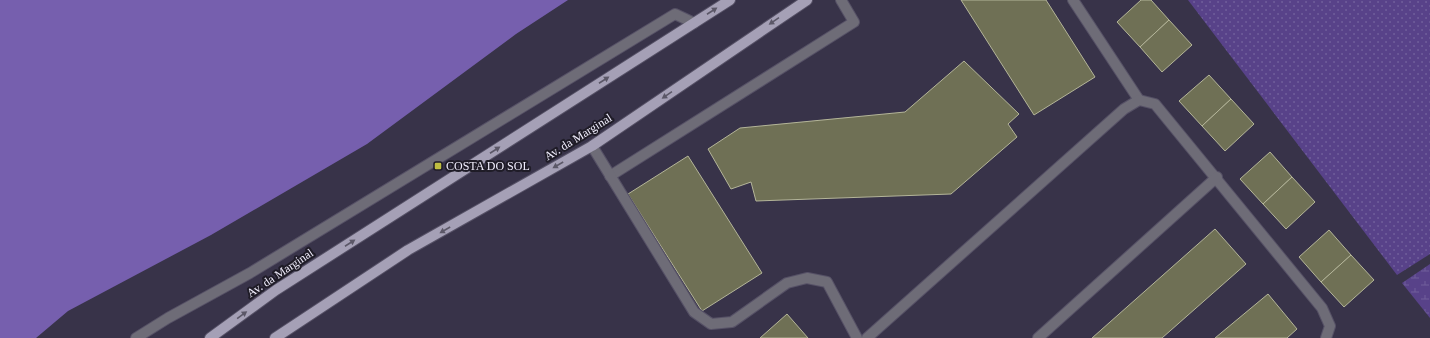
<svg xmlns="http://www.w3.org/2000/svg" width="1430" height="338" font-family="'Times New Roman',serif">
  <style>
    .grass { fill: url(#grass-dots) }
    .wetland { fill: url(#wetland-marsh) }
    .water { fill: #765fae }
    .building { fill: #6f7055; stroke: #b4b599 }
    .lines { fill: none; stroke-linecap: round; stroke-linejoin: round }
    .lane-casing { stroke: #565166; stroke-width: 12 }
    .street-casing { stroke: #565166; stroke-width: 12 }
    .primary-casing { stroke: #565166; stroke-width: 12 }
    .lane { stroke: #6e6c77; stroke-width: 10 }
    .street { stroke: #6e6c77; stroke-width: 10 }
    .primary { stroke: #a5a0b6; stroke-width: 10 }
    .oneway { fill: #5b5767 }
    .poi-dot { fill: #bfbe41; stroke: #1f1c27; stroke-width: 1.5 }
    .labels { text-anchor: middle; stroke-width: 4; stroke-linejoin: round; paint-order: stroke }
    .street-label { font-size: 12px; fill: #f2effe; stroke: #1f1c27 }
    .poi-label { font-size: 12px; fill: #f2effe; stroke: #1f1c27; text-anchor: start }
  </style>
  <defs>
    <pattern id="grass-dots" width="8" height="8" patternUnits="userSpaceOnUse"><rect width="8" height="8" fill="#584289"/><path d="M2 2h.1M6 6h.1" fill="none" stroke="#705e9b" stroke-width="1.8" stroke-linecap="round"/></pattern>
    <pattern id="wetland-marsh" width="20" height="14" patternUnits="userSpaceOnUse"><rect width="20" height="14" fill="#584289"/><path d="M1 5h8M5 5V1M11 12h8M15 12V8" fill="none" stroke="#705e9b"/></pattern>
  </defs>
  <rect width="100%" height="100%" fill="#383349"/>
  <path class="grass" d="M1188 0H1430V254L1397 275Z"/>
  <path class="wetland" d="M1430 264V318L1402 283Z"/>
  <path class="water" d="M0 0H568L516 34 367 144 211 235 68 311 36 338H0Z"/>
  <g class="building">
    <path d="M961 0H1046L1095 77 1034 115Z"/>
    <path d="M1141 0H1151L1169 20 1140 47 1117 22Z"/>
    <path d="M1169 20 1192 45 1162 72 1140 47Z"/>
    <path d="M964 61 1019 114 1008 124 1017 137 951 194 756 201 751 182 731 189 708 149 740 128 905 112Z"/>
    <path d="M1209 75 1231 99 1202 126 1179 101Z"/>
    <path d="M1231 99 1254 124 1225 151 1202 126Z"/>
    <path d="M1270 152 1292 177 1263 204 1240 179Z"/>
    <path d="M688 156 762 273 702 311 628 194Z"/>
    <path d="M1292 177 1315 202 1286 229 1263 204Z"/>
    <path d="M1215 229 1246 264 1162 338H1092Z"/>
    <path d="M1329 230 1351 255 1321 282 1299 257Z"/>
    <path d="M1351 255 1374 280 1344 307 1321 282Z"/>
    <path d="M1268 294 1297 329 1287 338H1215Z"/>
    <path d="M787 314 808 338H760Z"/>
  </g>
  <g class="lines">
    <g class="lane-casing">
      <g id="lane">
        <path d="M610 176 854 22 841 0"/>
        <path d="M136 338 168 318 250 273 675 14 694 23"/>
      </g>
    </g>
    <g class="street-casing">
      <g id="street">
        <path d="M1073 0 1139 100"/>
        <path d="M592 146 694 312 711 324 732 322 787 283 807 278 827 282 857 338"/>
        <path d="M867 338 1124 109 1139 100 1155 104 1322 308 1330 326 1326 338"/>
        <path d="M1038 338 1217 177"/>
      </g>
    </g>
    <g class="primary-casing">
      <g id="primary">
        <path d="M210 338 276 290 730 0"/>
        <path d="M275 338 408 250 592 146 807 0"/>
      </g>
    </g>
    <use href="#lane" class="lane"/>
    <use href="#street" class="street"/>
    <use href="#primary" class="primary"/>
  </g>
  <defs><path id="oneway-solid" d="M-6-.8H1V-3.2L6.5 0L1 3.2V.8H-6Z"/></defs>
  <g class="oneway">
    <use href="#oneway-solid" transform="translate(712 11) rotate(-33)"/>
    <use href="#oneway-solid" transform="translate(774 21) rotate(146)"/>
    <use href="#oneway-solid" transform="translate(604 80) rotate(-33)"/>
    <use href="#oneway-solid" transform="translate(667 95) rotate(146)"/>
    <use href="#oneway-solid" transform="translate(495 150) rotate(-33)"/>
    <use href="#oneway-solid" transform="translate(558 165) rotate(150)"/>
    <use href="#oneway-solid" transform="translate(445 230) rotate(150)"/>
    <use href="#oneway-solid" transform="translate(350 243) rotate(-33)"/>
    <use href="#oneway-solid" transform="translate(242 315) rotate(-36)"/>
  </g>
  <rect class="poi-dot" x="434" y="162" width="8" height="8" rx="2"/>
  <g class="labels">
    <g class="street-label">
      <text transform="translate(578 137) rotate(-32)" y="4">Av. da Marginal</text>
      <text transform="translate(280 273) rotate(-34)" y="4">Av. da Marginal</text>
    </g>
    <g class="poi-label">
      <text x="446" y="170">COSTA DO SOL</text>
    </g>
  </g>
</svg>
